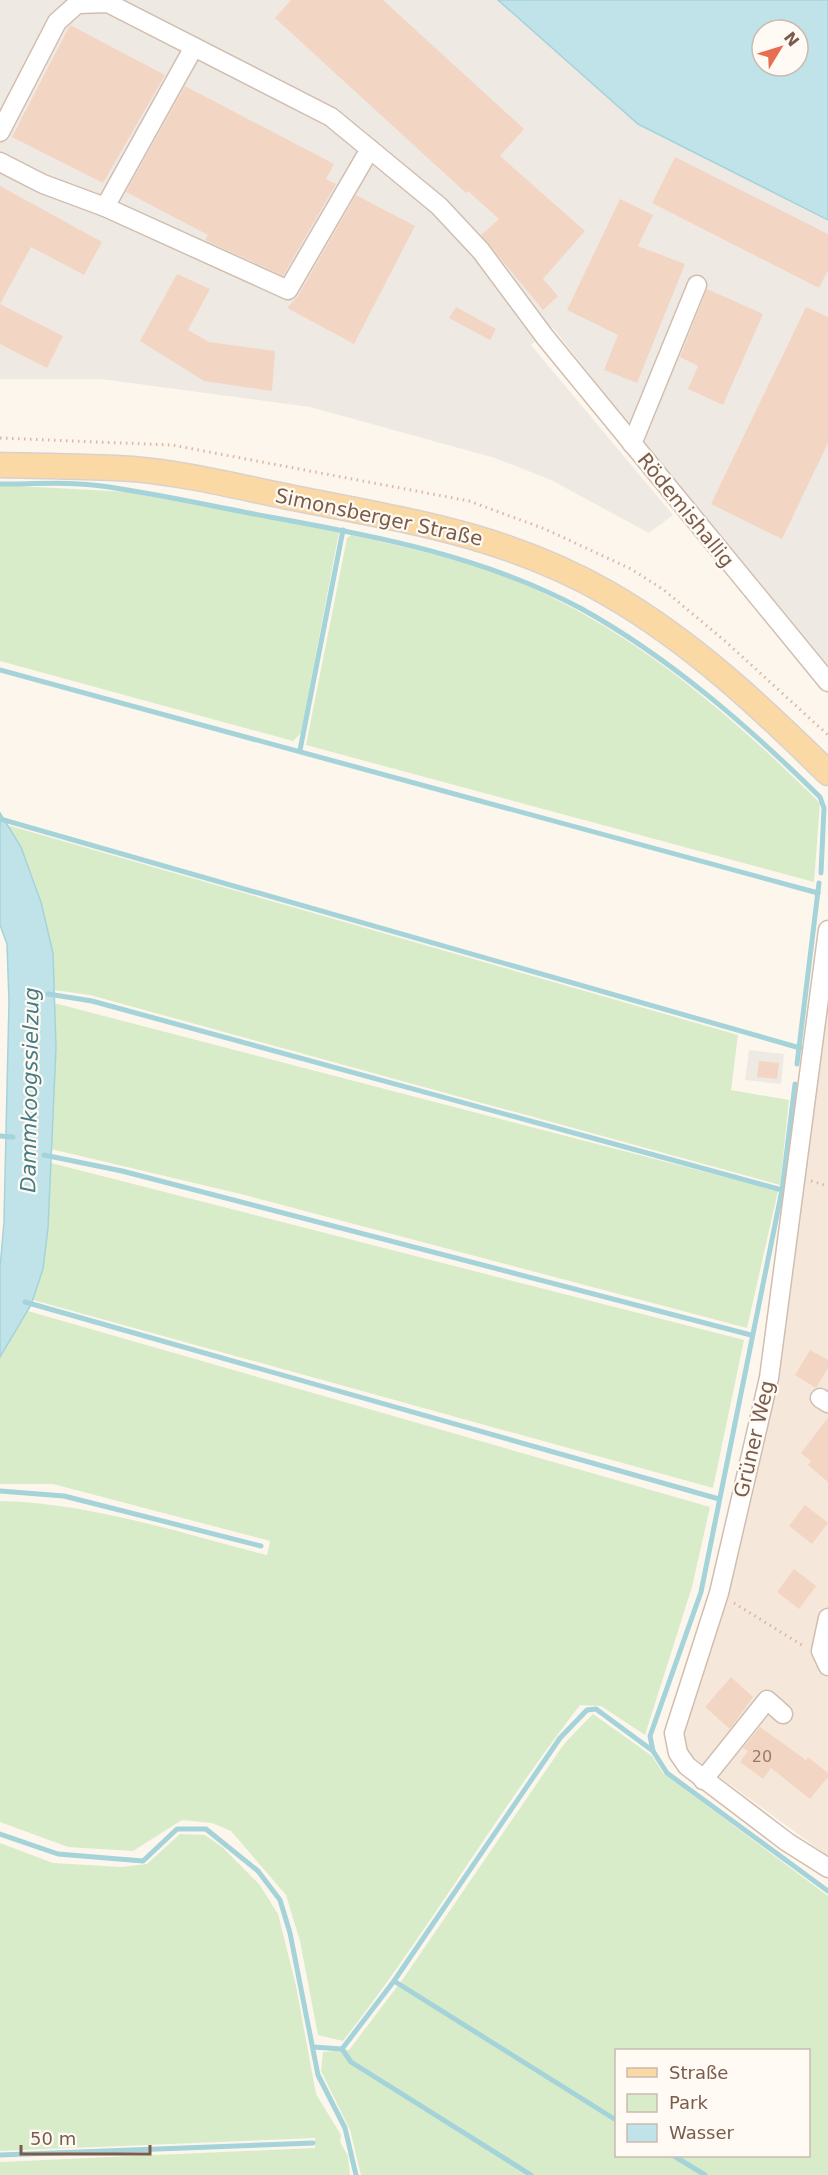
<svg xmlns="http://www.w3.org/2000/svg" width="828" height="2175" font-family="'DejaVu Sans',sans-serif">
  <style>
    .residential { fill: #f5e8da }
    .industrial { fill: #efe9e4 }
    .green { fill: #d8ecc9; fill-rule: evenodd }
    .water { fill: #bfe3e8; stroke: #a5d3da; stroke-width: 1.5; fill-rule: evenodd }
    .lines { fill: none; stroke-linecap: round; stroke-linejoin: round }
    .stream { stroke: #a5d3da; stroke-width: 5 }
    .building { fill: #f3d5c3 }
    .minor-casing { stroke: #d1beb0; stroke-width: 21 }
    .major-casing { stroke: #dad1cd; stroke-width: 27 }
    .path { stroke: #d9b8a5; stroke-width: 3; stroke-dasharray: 1.5 4.5; stroke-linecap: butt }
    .minor { stroke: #fff; stroke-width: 18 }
    .major { stroke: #fbd9a5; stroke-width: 24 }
    .labels { text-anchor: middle; stroke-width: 4.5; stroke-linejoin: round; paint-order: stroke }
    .number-label { font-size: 16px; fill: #987a6a }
    .street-label { font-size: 20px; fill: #7a5c4d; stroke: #fffaf3 }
    .water-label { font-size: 21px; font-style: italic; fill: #437c86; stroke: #fffaf3 }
  </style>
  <rect width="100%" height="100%" fill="#fdf6ec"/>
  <path class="residential" d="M828 960V1856L687 1753 681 1735 774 1379Z"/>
  <g class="industrial">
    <path d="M0 0H498L638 124 828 220V674L552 327 531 345 673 515 649 533 551 480 495 458 310 407 101 379H0Z"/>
    <path d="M749 1050 784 1054 781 1084 745 1080Z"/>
  </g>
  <g class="green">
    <path d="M0 485 129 492 339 532 301 733 293 741 0 661Z"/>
    <path d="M351 535C399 546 449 556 496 573 622 620 726 710 820 803L814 882 306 745 347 538Z"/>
    <path d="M7 825 738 1035 731 1090 789 1100 780 1185 90 995 54 990C53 932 38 874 7 825Z"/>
    <path d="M54 1003 778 1191 747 1328 245 1195 51 1149Z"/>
    <path d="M51 1163 744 1340 713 1488 33 1300C48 1255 49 1210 51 1163Z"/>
    <path d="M28 1311 710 1507 692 1587 645 1735 601 1706 580 1705C496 1813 428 1933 343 2041L318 2035 300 1941 286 1895 231 1831 212 1823 182 1820 133 1851 68 1847 0 1822V1501C91 1503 180 1533 267 1555L270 1541 53 1484H0V1357Z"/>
    <path d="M593 1714 652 1756 663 1773 828 1896V2175H361L350 2130 321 2071 323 2052 349 2050 403 1979 564 1744ZM616 2050H808V2156H616Z"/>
    <path d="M180 1834 205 1835 222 1847 259 1884 278 1914 296 1986 316 2094 341 2135 340 2142 348 2156 350 2175H0V2162L315 2148V2138L0 2151V1843L53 1863 121 1867 147 1864Z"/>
  </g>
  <g class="water">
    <path d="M498 0H828V220L638 124ZM762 30H798V66H762Z"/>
    <path d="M0 813 21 847 41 902 53 953 56 1048 48 1228 43 1269 31 1305 0 1357V1268L4 1222 9 1001 7 944 0 925Z"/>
  </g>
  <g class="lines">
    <g class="stream">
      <path d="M0 484C36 484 73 481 109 487 163 495 216 507 270 517 376 536 486 557 582 609 670 658 749 727 820 797L824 808 821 873"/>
      <path d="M0 670 818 893"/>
      <path d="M300 750 343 530"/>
      <path d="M0 819 800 1048"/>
      <path d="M48 994 92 1001 782 1190"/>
      <path d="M797 1064 819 883"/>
      <path d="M795 1084 782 1190 701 1592 650 1736 653 1751 667 1773 828 1891"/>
      <path d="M0 1136 13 1137"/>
      <path d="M44 1155 122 1171 751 1335"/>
      <path d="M25 1302 719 1499"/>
      <path d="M0 1491 64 1496 261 1546"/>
      <path d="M0 1834 58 1854 143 1861 177 1829H206L258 1871 280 1900 290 1933 318 2075 345 2128 356 2175"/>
      <path d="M394 1981 616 2120"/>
      <path d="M313 2047 342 2049 394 1981 560 1738 587 1710 596 1709 653 1751"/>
      <path d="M342 2049 351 2062 531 2175"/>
      <path d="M0 2155 313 2143"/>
      <path d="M674 2156 705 2175"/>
    </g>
  </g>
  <g class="building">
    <path d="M291 0H383L524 129 500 156 585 231 543 279 558 296 543 310 481 235 499 219 468 191 466 193 275 18Z"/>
    <path d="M70 25 165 75 103 183 12 137Z"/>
    <path d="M185 86 334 164 326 179 336 184 283 276 205 240 208 235 126 192Z"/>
    <path d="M675 157 828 234V270L819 288 652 203Z"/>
    <path d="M0 186 102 242 84 275 31 247 0 304Z"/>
    <path d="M356 195 415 226 354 344 287 308 298 296Z"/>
    <path d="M620 199 653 215 638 246 685 264 637 383 604 370 618 335 567 310Z"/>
    <path d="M177 274 210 289 188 330 209 342 275 351 272 391 204 381 140 341Z"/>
    <path d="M707 289 763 314 723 405 688 389 698 366 680 357Z"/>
    <path d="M0 304 63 336 47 368 0 344Z"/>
    <path d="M456 307 496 329 490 340 449 318Z"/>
    <path d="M806 307 828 317V443L782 539 711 504Z"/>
    <path d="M759 1061 779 1063 777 1079 757 1077Z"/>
    <path d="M810 1350 828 1360V1368L816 1388 795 1375Z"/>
    <path d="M828 1418V1482L808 1465 811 1461 801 1453Z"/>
    <path d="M805 1505 828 1523 812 1544 789 1526Z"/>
    <path d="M794 1569 816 1586 799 1609 777 1592Z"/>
    <path d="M731 1677 753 1697 730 1729 705 1707Z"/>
    <path d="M760 1727 806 1760 808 1757 828 1773V1777L810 1799 771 1768 763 1779 740 1762 748 1751 743 1748Z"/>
  </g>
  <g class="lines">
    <g class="minor-casing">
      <g id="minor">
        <path d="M194 47 105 207 288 290 370 149"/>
        <path d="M0 132 57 22 77 4 108 3 331 117 439 206 481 251 545 337 828 682"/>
        <path d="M0 162 43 184 105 207"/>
        <path d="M632 444 697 285"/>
        <path d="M828 930 769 1378 719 1593 674 1733 678 1753 687 1766 787 1842 828 1868"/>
        <path d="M820 1398 828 1403"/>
        <path d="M828 1618 821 1651 828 1666"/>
        <path d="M703 1780 767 1700 783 1714"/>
      </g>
    </g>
    <g class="major-casing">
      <path id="major" d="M0 465C44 466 89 466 133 469 192 474 250 490 309 501 417 522 512 538 609 594 692 642 760 706 828 773"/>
    </g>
    <g class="path">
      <path d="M0 438 172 445 469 501 545 529 631 569 664 590 725 641 828 735"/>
      <path d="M811 1181 828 1186"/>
      <path d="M734 1603 805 1647"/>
    </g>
    <use href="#minor" class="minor"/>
    <use href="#major" class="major"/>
  </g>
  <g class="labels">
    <g class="number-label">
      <text x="762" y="1762">20</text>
    </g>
    <g class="street-label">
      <text transform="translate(686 510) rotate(51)" y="7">Rödemishallig</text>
      <text transform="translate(379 517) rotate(12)" y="7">Simonsberger Straße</text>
      <text transform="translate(754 1439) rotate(-77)" y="7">Grüner Weg</text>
    </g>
    <g class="water-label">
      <text transform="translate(30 1090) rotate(-89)" y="7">Dammkoogssielzug</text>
    </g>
  </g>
  <rect x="615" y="2049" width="195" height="108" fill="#fffaf3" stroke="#cabbb1" stroke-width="1.5"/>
  <rect x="627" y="2068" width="30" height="9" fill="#fbd9a5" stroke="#cabbb1" stroke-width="1.5"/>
  <text x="669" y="2079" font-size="18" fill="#7a5c4d">Straße</text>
  <rect x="627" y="2094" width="30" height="18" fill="#d8ecc9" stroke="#cabbb1" stroke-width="1.5"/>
  <text x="669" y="2109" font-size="18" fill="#7a5c4d">Park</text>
  <rect x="627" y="2124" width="30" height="18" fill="#bfe3e8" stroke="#cabbb1" stroke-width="1.5"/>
  <text x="669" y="2139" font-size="18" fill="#7a5c4d">Wasser</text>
  <g transform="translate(780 48) rotate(52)"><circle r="28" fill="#fffaf3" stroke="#cabbb1" stroke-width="1.5"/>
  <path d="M0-4.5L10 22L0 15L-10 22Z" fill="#e76f51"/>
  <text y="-9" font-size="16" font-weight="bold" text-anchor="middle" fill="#7a5c4d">N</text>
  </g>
  <path d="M21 2145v9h129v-9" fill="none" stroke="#7a5c4d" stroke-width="3"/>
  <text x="30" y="2145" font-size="18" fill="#7a5c4d" stroke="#fffaf3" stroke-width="4.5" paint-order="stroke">50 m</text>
</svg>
